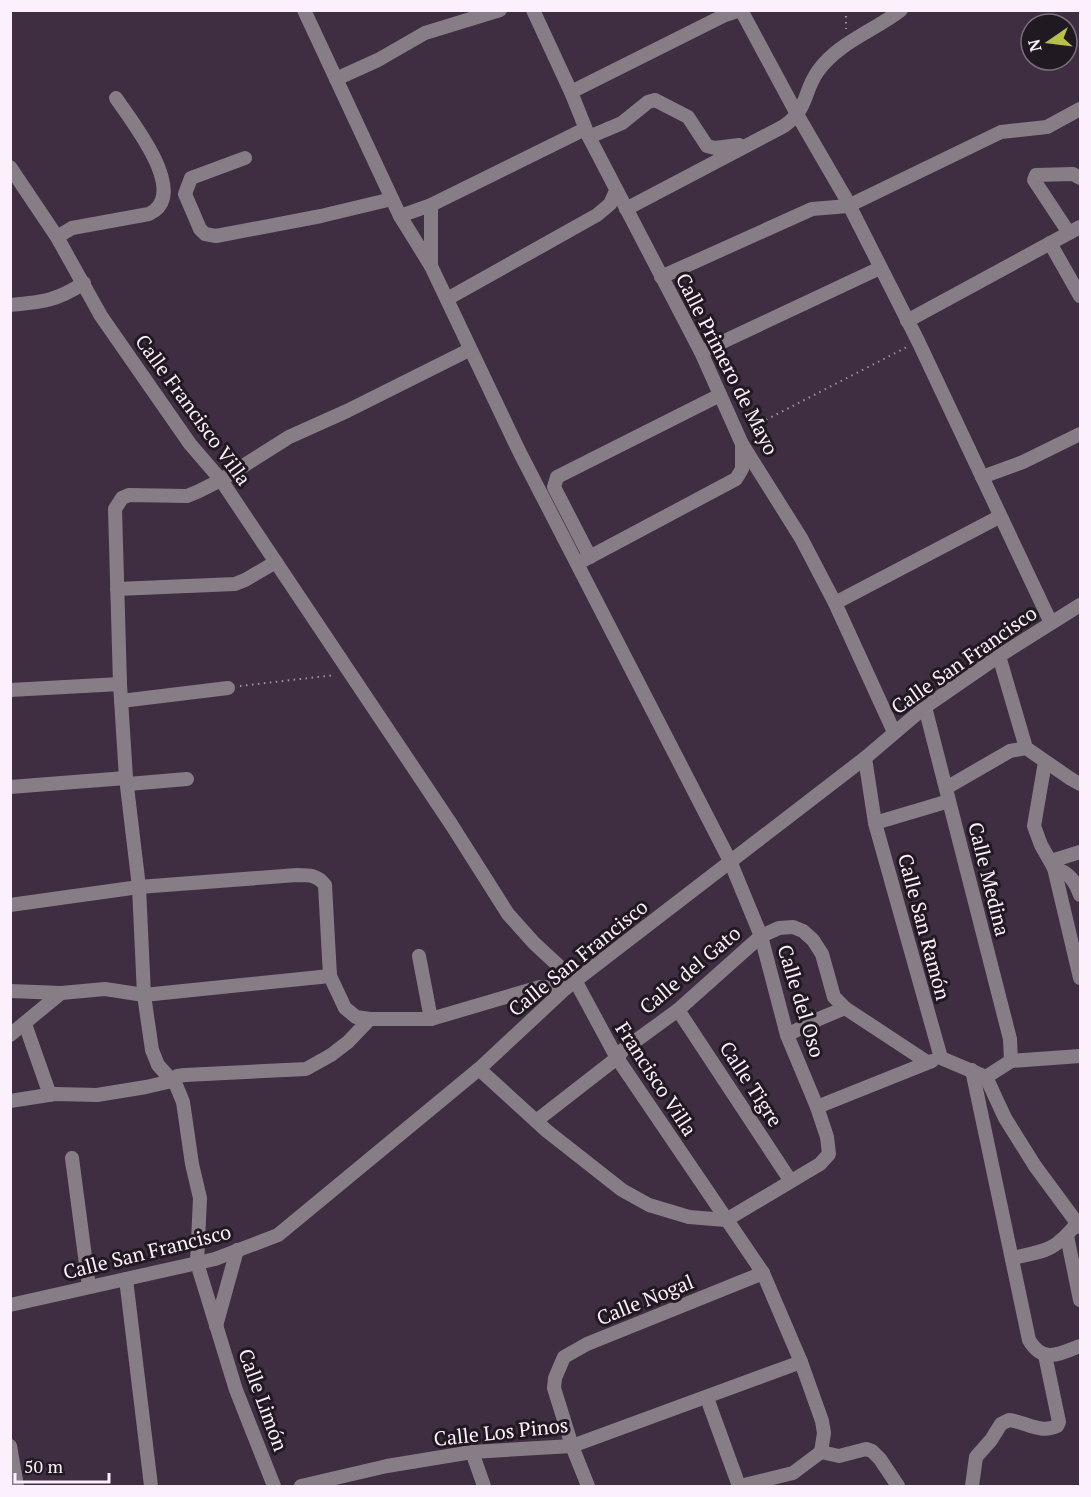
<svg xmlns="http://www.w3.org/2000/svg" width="1091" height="1497" font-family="'PT Serif',serif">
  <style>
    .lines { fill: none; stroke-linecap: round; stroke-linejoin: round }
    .path { stroke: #a395a4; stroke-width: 2; stroke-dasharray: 1.5 4.5; stroke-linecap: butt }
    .minor { stroke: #877d87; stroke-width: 14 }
    .labels { text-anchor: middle; stroke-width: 6; stroke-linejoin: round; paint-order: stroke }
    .street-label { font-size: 20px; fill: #fbf0fc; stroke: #211922 }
  </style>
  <rect width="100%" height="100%" fill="#3f2d41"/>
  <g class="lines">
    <g class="path">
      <path d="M846 10V29"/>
      <path d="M750 428 907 347"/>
      <path d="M240 686 335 675"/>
    </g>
    <g class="minor">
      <path d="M304 10 400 216 431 266 519 451 730 861 761 936 787 1035 817 1107 827 1137 829 1154 820 1164 726 1220 689 1217 649 1205 622 1190 547 1131 479 1069"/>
      <path d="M533 10 571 92 589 137 701 352 742 444 801 538 835 603 894 732"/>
      <path d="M741 10 798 116 845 197 918 341 1051 623"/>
      <path d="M336 79 378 60 425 33 500 10"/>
      <path d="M571 92 725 15 740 10"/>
      <path d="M589 137 622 123 648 102 655 100 688 117 707 146 715 148 739 145"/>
      <path d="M245 158 191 178 185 194 200 229 205 234 216 236 321 216 392 199"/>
      <path d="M10 167 57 237 101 316 190 444 221 480 451 824 508 914 534 943 576 982 617 1058 763 1273 801 1362 822 1421 824 1433 821 1452 839 1456 866 1449 872 1451 880 1459 898 1486"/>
      <path d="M626 209 784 126C809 108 803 92 818 71 839 42 874 31 901 10"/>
      <path d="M400 216 431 205 585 129"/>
      <path d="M1069 233 1034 180 1036 175 1073 174 1080 178"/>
      <path d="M57 237 72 228 149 214C191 194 131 121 116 98"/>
      <path d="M1050 243 1080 296"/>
      <path d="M431 266V205"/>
      <path d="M661 277 812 209 848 206 1001 132 1047 127 1080 109"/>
      <path d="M447 299 597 215 610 204 616 191"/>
      <path d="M10 305C43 302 56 301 84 283"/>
      <path d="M907 321 1080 227"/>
      <path d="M701 352 880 268"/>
      <path d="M982 477 1023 462 1080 434"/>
      <path d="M590 557 554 487 557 477 720 395"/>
      <path d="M582 561 736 479 742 469V444"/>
      <path d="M117 589 235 584 245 580 276 562"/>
      <path d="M835 603 999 517"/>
      <path d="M999 656 1026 748"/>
      <path d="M10 690 120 684"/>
      <path d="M121 701 228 688"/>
      <path d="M925 707 1010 1039 1011 1061"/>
      <path d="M865 758 875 823 941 1058 986 1077"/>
      <path d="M1045 762 1034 826 1041 845 1054 868 1080 978"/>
      <path d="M128 784 187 779"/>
      <path d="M10 787 126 778"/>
      <path d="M946 788 1010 751 1026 748 1071 779 1080 784"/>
      <path d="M875 823 949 801"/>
      <path d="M1051 861 1080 852"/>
      <path d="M1054 868C1069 872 1075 881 1080 895"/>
      <path d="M10 905 139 887 297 875C310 875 317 875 325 885L330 976"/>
      <path d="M419 956 431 1019"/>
      <path d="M10 991 61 993 105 989 144 995 330 976 345 1008 356 1017 370 1019H431L540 987 566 988"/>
      <path d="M678 1010 790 1180"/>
      <path d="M25 1024 50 1095"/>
      <path d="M10 1035 61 993"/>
      <path d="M787 1035 821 1018 845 1008 927 1062"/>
      <path d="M972 1070 1029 1340C1043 1364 1059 1354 1080 1346"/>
      <path d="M986 1077 1005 1118 1035 1166 1080 1227"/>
      <path d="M986 1077 1011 1061 1080 1056"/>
      <path d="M10 1101 55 1094 97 1095 146 1087 172 1081 177 1076 185 1075 306 1069 331 1055 348 1042 370 1019"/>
      <path d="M817 1107 932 1061"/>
      <path d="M536 1121 617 1058 623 1050 678 1010 761 936 779 928 793 927 803 931 813 940 822 954 834 997 845 1008"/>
      <path d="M72 1158 89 1287"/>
      <path d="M1067 1236 1080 1300"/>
      <path d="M1012 1258C1046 1251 1055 1251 1078 1222"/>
      <path d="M126 1279 151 1486"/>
      <path d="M10 1305 215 1259 278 1235 479 1069 566 988 865 758 925 707 999 656 1080 605"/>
      <path d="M216 1326 237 1250"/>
      <path d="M707 1398 739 1486"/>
      <path d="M10 1446 17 1486"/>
      <path d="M472 1452 484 1486"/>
      <path d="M274 1486 236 1390 197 1263 200 1198 192 1164 183 1102 176 1085 158 1065 152 1050 144 995 139 887 126 778 120 684 115 509 122 498 129 495 187 496 197 492 221 480 289 437 347 411 469 350"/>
      <path d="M301 1486 387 1466 472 1452 572 1446 801 1362"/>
      <path d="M588 1486 572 1446 554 1388 555 1378 564 1357 587 1344 763 1273"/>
      <path d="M740 1486 793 1473 821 1452"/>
      <path d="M972 1486 976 1457 991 1440 1001 1424 1009 1420C1026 1422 1040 1434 1057 1426L1059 1422 1045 1355"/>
    </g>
  </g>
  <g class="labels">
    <g class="street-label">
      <text transform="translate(727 364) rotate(63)" y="7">Calle Primero de Mayo</text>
      <text transform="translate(193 410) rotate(54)" y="7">Calle Francisco Villa</text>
      <text transform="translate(964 660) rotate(-35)" y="7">Calle San Francisco</text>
      <text transform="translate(989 879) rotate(76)" y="7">Calle Medina</text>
      <text transform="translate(924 927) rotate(75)" y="7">Calle San Ramón</text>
      <text transform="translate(578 958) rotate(-39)" y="7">Calle San Francisco</text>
      <text transform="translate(690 970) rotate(-40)" y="7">Calle del Gato</text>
      <text transform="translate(801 1001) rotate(73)" y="7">Calle del Oso</text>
      <text transform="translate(656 1079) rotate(57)" y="7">Francisco Villa</text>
      <text transform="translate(751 1084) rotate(57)" y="7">Calle Tigre</text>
      <text transform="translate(147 1252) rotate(-14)" y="7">Calle San Francisco</text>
      <text transform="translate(645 1300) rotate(-22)" y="7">Calle Nogal</text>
      <text transform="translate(263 1400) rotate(70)" y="7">Calle Limón</text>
      <text transform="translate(501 1432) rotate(-6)" y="7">Calle Los Pinos</text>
    </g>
  </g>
  <rect width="1091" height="1497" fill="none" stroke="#fbf0fc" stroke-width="24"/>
  <g transform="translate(1049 42) rotate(256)"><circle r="28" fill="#211922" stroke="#786f79" stroke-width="1.5"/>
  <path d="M0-4.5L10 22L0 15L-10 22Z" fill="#b7c148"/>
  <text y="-9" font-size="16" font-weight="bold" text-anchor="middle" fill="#fbf0fc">N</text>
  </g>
  <path d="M15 1473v9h94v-9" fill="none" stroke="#fbf0fc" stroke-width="3"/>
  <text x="24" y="1473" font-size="18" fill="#fbf0fc" stroke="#211922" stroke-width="4.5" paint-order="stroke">50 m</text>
</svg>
